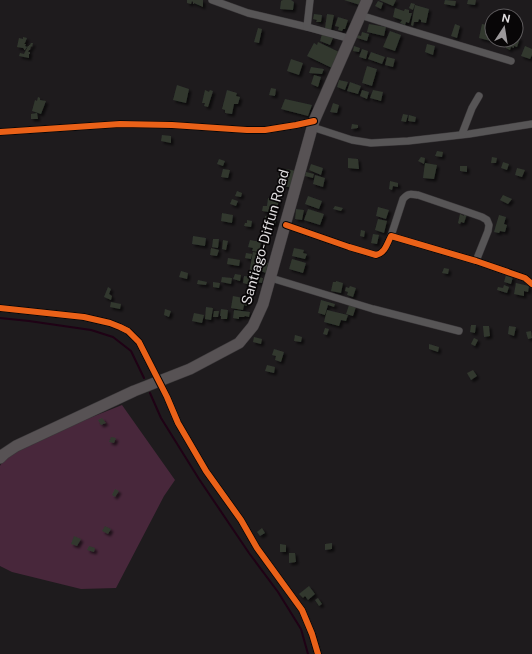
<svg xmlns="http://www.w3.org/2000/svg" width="532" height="654" font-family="'Public Sans',sans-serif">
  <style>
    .green { fill: #48273b }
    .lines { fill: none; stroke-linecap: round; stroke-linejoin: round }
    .stream { stroke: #1f0215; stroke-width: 2 }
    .building { fill: #31382f; filter: url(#shadow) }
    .minor-casing { stroke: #3b383a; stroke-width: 8 }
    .secondary-casing { stroke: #3b383a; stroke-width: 12 }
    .minor { stroke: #575556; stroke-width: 7 }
    .secondary { stroke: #575254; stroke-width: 11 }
    .cycleway-casing { stroke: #080607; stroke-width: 8 }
    .cycleway { stroke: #ea6118; stroke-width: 6 }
    .labels { text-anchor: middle; stroke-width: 3.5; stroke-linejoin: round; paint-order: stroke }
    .street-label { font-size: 14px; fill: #dedbdd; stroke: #080607 }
  </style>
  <defs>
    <filter id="shadow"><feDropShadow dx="2.5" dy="2.5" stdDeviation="1" flood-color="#0009"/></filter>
  </defs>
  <rect width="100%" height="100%" fill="#1e1b1d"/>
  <path class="green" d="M122 405 175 480 164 496 116 588 81 589 12 572 0 566V466L1 464 13 453 72 425Z"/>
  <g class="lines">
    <g class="stream">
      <path d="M0 318 29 321 91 330 113 337 131 351 144 378"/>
      <path d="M150 393 161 418 199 479 249 553 278 592 301 629 308 654"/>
    </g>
  </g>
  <g class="building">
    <path d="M187 0H203V7L194 3V4H193V2L192 1 191 4 187 3Z"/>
    <path d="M283 0H291L294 2 293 10 280 9 281 1Z"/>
    <path d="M344 0H362L360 5Z"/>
    <path d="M379 0H396L393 6Z"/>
    <path d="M445 0 456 1 455 6 444 4Z"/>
    <path d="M468 0H476L475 5 467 4Z"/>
    <path d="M378 1 383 3 381 9 375 6Z"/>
    <path d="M411 3 415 4 413 10 409 8Z"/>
    <path d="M415 5 429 9 426 23 421 22V20L419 19 418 22H414L413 26 411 25Z"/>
    <path d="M395 8 404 11 405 9 409 10V13H412L409 23 406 22 405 25 400 23 402 20 393 17Z"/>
    <path d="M314 14 322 15 321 22H316L317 20 313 19Z"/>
    <path d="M327 14 334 15 331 30 325 28Z"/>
    <path d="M338 17 348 20 345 29H343L342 31 338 30 339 27 335 26Z"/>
    <path d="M369 24 386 27 384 36 367 32Z"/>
    <path d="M455 24 460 26 457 38 451 36Z"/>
    <path d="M482 24 492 26V34L491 41 479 38Z"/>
    <path d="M258 28 262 29 259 43 254 42Z"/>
    <path d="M390 31 401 35 395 51 383 47Z"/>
    <path d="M362 32 369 34 367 41 357 38V35L361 36Z"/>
    <path d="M322 34 333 38 330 45 320 41Z"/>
    <path d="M23 37 27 38 25 43 24 44H26L25 46 27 47 25 50H24V49L23 48V47V48L17 47 19 38 23 39Z"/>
    <path d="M516 37 520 38 517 47 514 46V48L511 47 510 50 506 48V46L504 45 505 40H516Z"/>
    <path d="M318 42 339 52 332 68 307 56 314 43 317 45Z"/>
    <path d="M31 43H33L32 47 31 46 30 50H29L28 52H30V54H29V58L19 56 20 53 24 54 28 46H29V45H30Z"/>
    <path d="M427 44 435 46 433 55 425 52Z"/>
    <path d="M354 46 360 48 359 52 353 51Z"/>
    <path d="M525 46 532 49V55L530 59 521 56Z"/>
    <path d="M362 49 368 51 366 59 359 57Z"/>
    <path d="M371 52 385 57 382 64 368 59Z"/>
    <path d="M387 57 395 59 393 67 385 65Z"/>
    <path d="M291 59 303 63 299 75 287 71Z"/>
    <path d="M367 66 377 69 372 86 362 83Z"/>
    <path d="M311 67 324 69 322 74 309 73Z"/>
    <path d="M314 75 321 77 318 87 311 84Z"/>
    <path d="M339 80 348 82 345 90 337 87Z"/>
    <path d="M350 82 361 86 358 94 347 91Z"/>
    <path d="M177 85 189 89 186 103 173 100Z"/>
    <path d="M271 88 276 89 275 96 269 95Z"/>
    <path d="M205 90 209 92 210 90 213 91 208 107 204 106 205 103H202Z"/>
    <path d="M227 90 237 93 236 96 240 97 238 104H234L232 114 225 113V110L222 109Z"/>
    <path d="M362 90 369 92 367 99 360 96Z"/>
    <path d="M373 90 383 92 381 101 370 98Z"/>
    <path d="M38 97 40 98V100L46 101 41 114 32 111 35 100 37 101Z"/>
    <path d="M285 99 312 105 308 116 281 109Z"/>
    <path d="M333 103 339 105 337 113 330 112Z"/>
    <path d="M37 113 38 119H31V114Z"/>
    <path d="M403 114 408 115 406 122 401 121Z"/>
    <path d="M409 115 416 117 415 122 408 121Z"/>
    <path d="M352 124 358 125V128L351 129Z"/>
    <path d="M162 135 171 136V143L161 141Z"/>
    <path d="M437 151 443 152 442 157 435 156Z"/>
    <path d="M421 157 425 158 424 164 418 161Z"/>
    <path d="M492 157 497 158 496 163H491Z"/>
    <path d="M348 158 358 159 359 169 348 168Z"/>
    <path d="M219 159 225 161 223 166 217 164Z"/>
    <path d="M503 162 509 164 507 170 501 168Z"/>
    <path d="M425 163 437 165 434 179 423 178Z"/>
    <path d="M311 164 323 168 321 175 309 170Z"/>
    <path d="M460 166H467V172L460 171Z"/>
    <path d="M517 168 525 170 522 177 515 175Z"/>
    <path d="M223 169 230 170 228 178 221 177Z"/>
    <path d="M280 169 286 170V169L296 171 292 188 277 184Z"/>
    <path d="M306 172 314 174 313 178 305 176Z"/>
    <path d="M315 175 325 178 323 187 313 184Z"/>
    <path d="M390 181 398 183V187L393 186 392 190 389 189Z"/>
    <path d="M237 191 242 193 241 197 235 196Z"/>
    <path d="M503 195 512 199 508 204 500 200Z"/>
    <path d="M308 196 322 201 319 209 305 204Z"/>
    <path d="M268 198 279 200 276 213 262 211 263 206H267Z"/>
    <path d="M232 199 238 201 236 206 230 204Z"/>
    <path d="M335 206 343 208 341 211 333 209Z"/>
    <path d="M378 207 389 210 386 219 376 216Z"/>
    <path d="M296 209 304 210 302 220 295 219Z"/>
    <path d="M308 209 324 214 320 225 304 220Z"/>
    <path d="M222 213 233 215 232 223 221 221Z"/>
    <path d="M460 214 464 216V214H467L464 223 461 222 460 224 458 223Z"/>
    <path d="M499 215 506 217 504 224 507 225 505 232 500 231 499 233 494 232Z"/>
    <path d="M265 216 276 219 275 225 264 223Z"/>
    <path d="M378 219 387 221 384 233 375 230Z"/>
    <path d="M247 220 252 221 251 227 244 226 245 223H247Z"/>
    <path d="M361 230 365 231 364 237 360 236Z"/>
    <path d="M373 234 379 235 377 244 371 243Z"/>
    <path d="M193 236 206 238 205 246 192 244Z"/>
    <path d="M213 239H219L218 248 212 247Z"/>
    <path d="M223 240 228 241 226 250 222 249Z"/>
    <path d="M250 240 261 242 259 252 252 251 253 248 248 247Z"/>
    <path d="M211 248 219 250 217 256 210 255Z"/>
    <path d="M294 248 304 250 303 253 307 254 305 259 292 256Z"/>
    <path d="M253 252 263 254 261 266 263 267 264 262 268 263 266 273 260 271 259 275 249 273Z"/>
    <path d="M246 253 252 254 251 259 245 258Z"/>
    <path d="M228 258 240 260 239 266 227 264Z"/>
    <path d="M292 259 306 263 303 273 289 269Z"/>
    <path d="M444 268 449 269 448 274 442 273Z"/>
    <path d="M181 271 188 273 187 279 179 277Z"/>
    <path d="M235 274 241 275 240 281 233 279Z"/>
    <path d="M506 275 513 277 511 284 504 282Z"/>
    <path d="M244 276 252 277 251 285 243 283Z"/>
    <path d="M222 277 232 278 231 284 221 282Z"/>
    <path d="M256 277 263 278 262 283 255 282Z"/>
    <path d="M198 280 207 282 206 285 197 284Z"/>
    <path d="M336 281 343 283 341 293 331 291 333 282H336Z"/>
    <path d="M213 282 220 283 219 288 213 287Z"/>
    <path d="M516 283 529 286 528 292 524 291V296L514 294Z"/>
    <path d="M504 285 509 287 507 293 497 290 498 287 503 288Z"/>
    <path d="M350 286 356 288 353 297 347 295 348 292 345 291 346 287 349 288Z"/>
    <path d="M108 287 111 289 109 294 112 296 111 300 104 297Z"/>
    <path d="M233 296 248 299 247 306 244 305 243 310 231 308Z"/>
    <path d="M321 300 335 304 334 307 328 305 325 315 318 313Z"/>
    <path d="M111 302 121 304 120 309 110 307Z"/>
    <path d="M349 305 356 307 353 316 346 314Z"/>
    <path d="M206 307 213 308 211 320 205 319Z"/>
    <path d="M165 309 171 311 169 317 164 315Z"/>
    <path d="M221 309 228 310 227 319H221V316H220Z"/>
    <path d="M234 310 250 312 249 317 245 316 244 317H239V319L233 318Z"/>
    <path d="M327 310 348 315 346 321 341 320 339 326 324 322Z"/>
    <path d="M214 311H219L218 317H213Z"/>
    <path d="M194 313 204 315 202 323 192 321Z"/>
    <path d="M471 325H476L475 333 470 332Z"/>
    <path d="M483 326H489L490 336 484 337Z"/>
    <path d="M509 326 516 327 514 336 508 334Z"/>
    <path d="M325 328 329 329 327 335 323 334Z"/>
    <path d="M531 331 532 338 528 339 526 332Z"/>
    <path d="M295 335 302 337 301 342 294 341Z"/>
    <path d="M254 337 262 339 261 344 253 342Z"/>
    <path d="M474 338 478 340 475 346 471 344Z"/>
    <path d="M429 344 439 347 438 352 429 349Z"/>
    <path d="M274 349 284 352 281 362 275 360 276 356 272 355Z"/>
    <path d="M267 365 275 367 274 373 265 371Z"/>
    <path d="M473 370 477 376 471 380 467 373Z"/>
    <path d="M102 418 106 423 101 425 98 420Z"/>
    <path d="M111 437 116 438 114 443 109 442Z"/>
    <path d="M115 489 119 491 115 497 112 495Z"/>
    <path d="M105 526 111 529 108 534 102 531Z"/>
    <path d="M262 528 265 533 260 536 257 532Z"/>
    <path d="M74 536 81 539 77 546 71 544Z"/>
    <path d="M332 543V549L325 550V544Z"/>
    <path d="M280 544 286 545V552H280Z"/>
    <path d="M89 546 95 548 94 552 87 550Z"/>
    <path d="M289 553H295L296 562 289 563Z"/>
    <path d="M309 586 315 594 308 600 305 596 303 598 299 594Z"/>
    <path d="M318 598 322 604 319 606 315 600Z"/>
  </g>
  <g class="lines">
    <g class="minor-casing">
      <g id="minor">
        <path d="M212 0 248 13 307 27 351 39"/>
        <path d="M360 15 408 30 511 61"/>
        <path d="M307 27 310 0"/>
        <path d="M312 127 352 140 371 143 408 141 469 134 532 124"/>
        <path d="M0 132 120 124 172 125 247 130H265L296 125 314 121"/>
        <path d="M462 134 472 108 479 96"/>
        <path d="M286 225 349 247 376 255C385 253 387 244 391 236L476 261 525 278 532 284"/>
        <path d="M391 236 403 199C408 193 410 194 418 195L462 210 482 217 487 220 489 225 488 231 476 261"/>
        <path d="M271 278 373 309 459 331"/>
        <path d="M0 308 84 317 110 323 120 327 128 331 139 342 167 397 178 423 206 471 241 520 257 548 302 610 312 634 318 654"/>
      </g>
    </g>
    <g class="secondary-casing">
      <path id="secondary" d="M0 458 4 454 16 446 134 391 190 369 239 343 253 326 263 304 314 121 367 0"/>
    </g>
    <use href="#minor" class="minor"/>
    <use href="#secondary" class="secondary"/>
    <g class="cycleway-casing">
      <g id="cycleway">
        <path d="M0 132 120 124 172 125 247 130H265L296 125 314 121"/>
        <path d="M286 225 349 247 376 255C385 253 387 244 391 236L476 261 525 278 532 284"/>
        <path d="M0 308 84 317 110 323 120 327 128 331 139 342 167 397 178 423 206 471 241 520 257 548 302 610 312 634 318 654"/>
      </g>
    </g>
    <use href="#cycleway" class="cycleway"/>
  </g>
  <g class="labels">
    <g class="street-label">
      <text transform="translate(265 237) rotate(-74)" y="5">Santiago-Diffun Road</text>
    </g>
  </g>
  <g transform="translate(504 28) rotate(12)"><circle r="19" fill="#080607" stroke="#5e5b5d"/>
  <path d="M0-3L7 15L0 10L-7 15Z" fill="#9b989a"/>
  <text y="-6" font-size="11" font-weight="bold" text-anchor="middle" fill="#dedbdd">N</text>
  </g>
</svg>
